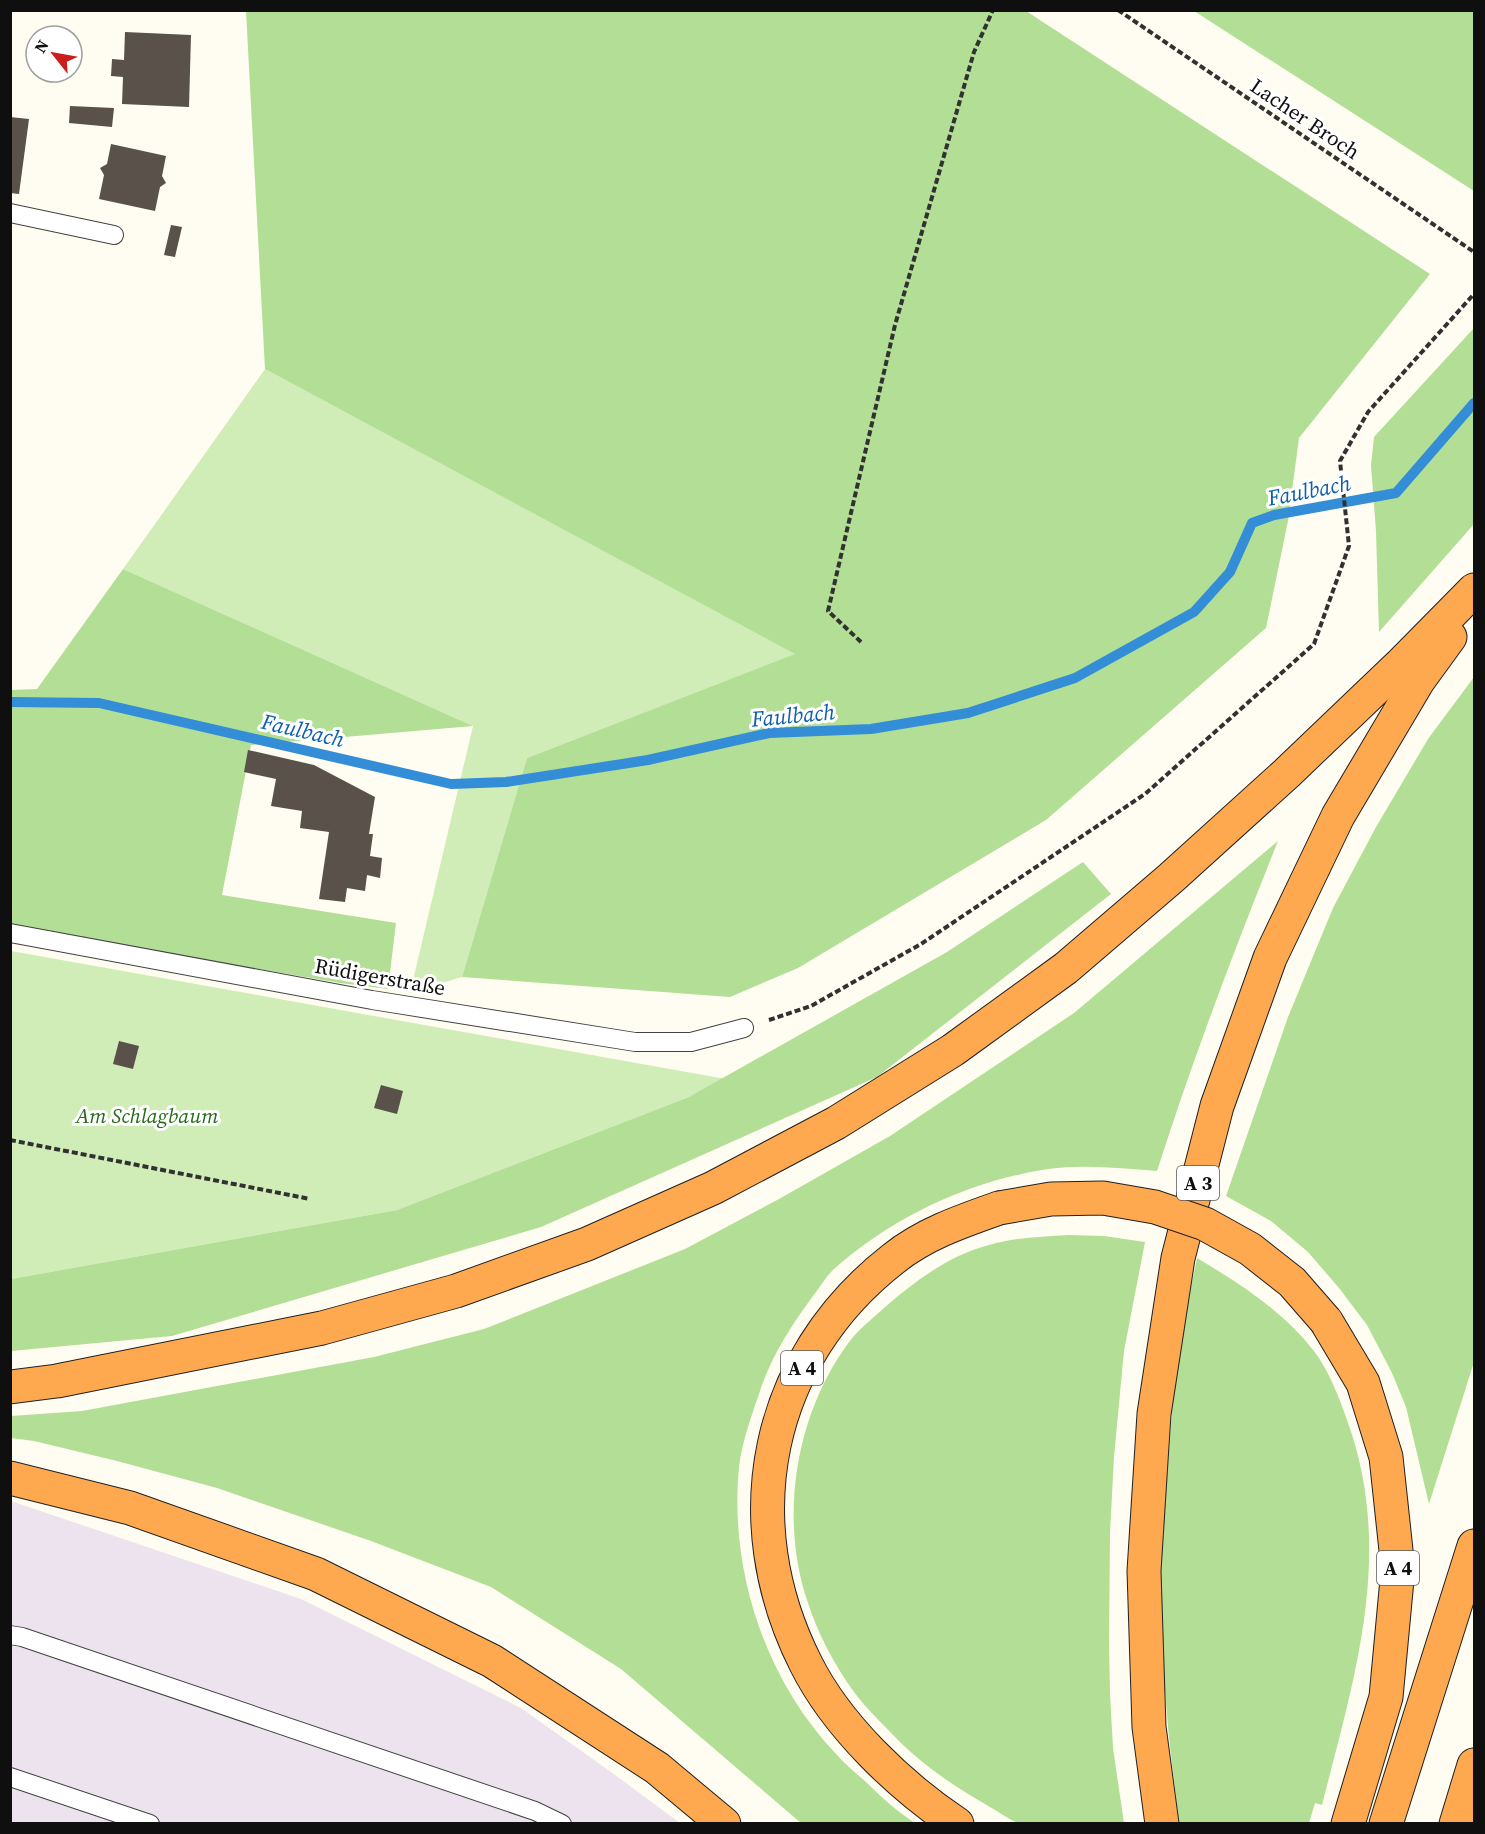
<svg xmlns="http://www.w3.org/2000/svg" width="1485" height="1834" font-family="'Source Serif 4',serif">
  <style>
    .industrial { fill: #ede3ee }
    .green { fill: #d0edb7 }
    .forest { fill: #b2df95 }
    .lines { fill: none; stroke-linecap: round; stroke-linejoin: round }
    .stream { stroke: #338dd7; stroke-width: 10 }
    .building { fill: #59514a }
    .lane-casing { stroke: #424242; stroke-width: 20 }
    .highway-casing { stroke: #202020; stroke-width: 35 }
    .path { stroke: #313131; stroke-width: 4; stroke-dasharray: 6 3; stroke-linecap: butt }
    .lane { stroke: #fff; stroke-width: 18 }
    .highway { stroke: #fea950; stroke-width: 33 }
    .highway-bridge-casing { stroke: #202020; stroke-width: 35; stroke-linecap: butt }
    .highway-bridge { stroke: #fea950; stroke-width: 33 }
    .labels { text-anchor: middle; stroke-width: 6; stroke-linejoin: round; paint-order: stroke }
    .shield { fill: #fff; stroke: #575757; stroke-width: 1.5 }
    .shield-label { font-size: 20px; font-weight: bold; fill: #0f0f0f }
    .street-label { font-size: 21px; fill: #0f0f0f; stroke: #fff }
    .park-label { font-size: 21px; font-style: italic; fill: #266c1a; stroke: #fff }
    .water-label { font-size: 22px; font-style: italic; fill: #0e5eab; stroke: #fff }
  </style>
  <rect width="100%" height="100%" fill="#fffdf1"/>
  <path class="industrial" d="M11 1501 301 1599 521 1708 611 1772 680 1823 11 1824Z"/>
  <g class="green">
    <path d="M265 369 796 654 527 758 462 977 410 993 473 726 123 569Z"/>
    <path d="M11 951 737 1081 689 1097 397 1210 11 1279Z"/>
  </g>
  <g class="forest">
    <path d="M246 11H1026L1430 274 1299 438 1288 521 1266 628 1046 820 798 968 730 997 462 977 527 758 795 654 265 369Z"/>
    <path d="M1194 11H1474V191Z"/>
    <path d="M1474 328V524L1379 632 1376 531 1371 465 1374 437Z"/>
    <path d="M123 569 473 726 251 745 222 895 396 923 388 989 340 983 11 927 10 690 37 689Z"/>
    <path d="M1474 677V1362L1429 1504 1406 1407 1392 1373 1367 1325 1339 1288 1308 1252 1271 1221 1226 1196 1288 1017 1333 908 1376 827 1428 739Z"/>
    <path d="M1278 841C1234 950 1193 1059 1157 1171 1121 1168 1084 1164 1048 1169 969 1181 894 1216 834 1269 827 1275 822 1284 816 1292 793 1323 772 1354 760 1391 752 1415 742 1441 739 1467 729 1570 765 1680 837 1755 846 1765 856 1773 866 1782 881 1797 898 1812 915 1823H801L621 1669 491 1587 371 1541 217 1488 117 1461 34 1441 11 1438V1416L82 1411 374 1357 484 1329 685 1249 779 1199 890 1136 1074 1013Z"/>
    <path d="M1083 862 1111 894 877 1077 541 1227 172 1336 11 1351V1279L397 1210 689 1097 947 952Z"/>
    <path d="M1069 1235 1104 1236 1145 1242 1124 1351 1114 1457 1110 1533 1109 1644 1110 1694 1113 1748 1124 1823C1099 1824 1074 1824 1048 1824 1040 1824 1028 1826 1020 1824 1012 1821 1002 1814 995 1810 962 1791 930 1771 902 1744 886 1727 868 1711 854 1692 835 1666 818 1634 808 1603 778 1517 796 1409 853 1337 862 1327 874 1317 884 1308 914 1282 949 1255 989 1245 1015 1237 1042 1237 1069 1235Z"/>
    <path d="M1197 1258C1239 1283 1283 1311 1314 1351 1329 1371 1339 1397 1347 1420 1395 1552 1355 1675 1322 1805L1315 1803 1309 1823 1179 1824 1169 1738 1160 1632V1573L1174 1383 1185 1316Z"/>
  </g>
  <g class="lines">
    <path class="stream" d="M10 702 99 703 451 784 506 782 648 760 769 733 871 729 968 713 1075 678 1194 612 1230 572 1252 523 1274 515 1396 493 1474 403"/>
  </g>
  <g class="building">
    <path d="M125 32 191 35 189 107 122 104 123 77 111 76 112 59 124 60Z"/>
    <path d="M70 106 114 108 112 127 69 123Z"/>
    <path d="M10 117 29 119 19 194 10 193Z"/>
    <path d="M111 144 166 156 162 176 166 183 160 187 155 211 99 199 104 175 100 168 107 164Z"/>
    <path d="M171 225 182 227 175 257 164 255Z"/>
    <path d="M248 750 314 765 375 797 369 834H373L370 856 382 858 380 878 367 875 365 891 347 888 345 902 319 899 329 832 300 828 302 811 271 806 276 779 244 772Z"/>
    <path d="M119 1041 139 1046 133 1069 113 1064Z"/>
    <path d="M381 1085 403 1091 397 1114 374 1108Z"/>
  </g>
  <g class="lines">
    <g class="lane-casing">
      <g id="lane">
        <path d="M10 213 114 235"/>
        <path d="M10 933 372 1000 635 1042H691L744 1028"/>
        <path d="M10 1635 22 1637 535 1811 562 1824"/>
        <path d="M10 1777 150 1824"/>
      </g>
    </g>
    <g class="highway-casing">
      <g id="highway">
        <path d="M1326 1321 1363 1383 1386 1457 1398 1569 1386 1697 1348 1824"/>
        <path d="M10 1387 57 1381 322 1328 456 1291 587 1244 713 1188 836 1123 953 1050 1066 968 1171 878 1287 773 1400 665 1474 590"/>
        <path d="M10 1478 130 1508 316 1574 492 1661 657 1768 724 1824"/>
        <path d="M957 1824C900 1786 837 1726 806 1664 733 1520 765 1359 893 1259 924 1234 962 1221 999 1208"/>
        <path d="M1162 1824 1149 1727 1144 1571 1154 1414 1178 1258 1217 1106 1270 958 1338 816 1418 681 1450 637"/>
        <path d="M1386 1824 1474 1546"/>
        <path d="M1456 1824 1474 1765"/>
      </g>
    </g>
    <g class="path">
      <path d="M1118 10 1474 252"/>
      <path d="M861 642 828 611 895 325 974 52 993 10"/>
      <path d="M769 1020 811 1006 921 944 1145 794 1314 644 1349 546 1340 461 1368 412 1474 294"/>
      <path d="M10 1140 310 1199"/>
    </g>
    <use href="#lane" class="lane"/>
    <use href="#highway" class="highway"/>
    <g class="highway-bridge-casing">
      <path id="highway-bridge" d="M999 1208 1051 1199 1103 1198 1155 1207 1205 1224 1250 1249 1292 1282 1326 1321"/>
    </g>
    <use href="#highway-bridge" class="highway-bridge"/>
  </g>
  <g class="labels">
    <g class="shield">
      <rect x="1177" y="1166" width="42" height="34" rx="4.5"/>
      <rect x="781" y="1351" width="42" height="34" rx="4.5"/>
      <rect x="1377" y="1551" width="42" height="34" rx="4.5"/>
    </g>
    <g class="shield-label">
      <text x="1198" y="1190">A 3</text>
      <text x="802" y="1375">A 4</text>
      <text x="1398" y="1575">A 4</text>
    </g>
    <g class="street-label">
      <text transform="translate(1305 119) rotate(34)" y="7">Lacher Broch</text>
      <text transform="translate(380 977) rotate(10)" y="7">Rüdigerstraße</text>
    </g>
    <g class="park-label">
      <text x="147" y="1123">Am Schlagbaum</text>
    </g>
    <g class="water-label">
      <text transform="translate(1309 490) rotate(-11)" y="8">Faulbach</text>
      <text transform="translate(793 715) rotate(-5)" y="8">Faulbach</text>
      <text transform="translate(303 730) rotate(13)" y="8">Faulbach</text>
    </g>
  </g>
  <rect width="1485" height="1834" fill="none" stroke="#0f0f0f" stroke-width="24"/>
  <g transform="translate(54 54) rotate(301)"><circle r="28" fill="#ffffff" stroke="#9f9f9f" stroke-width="1.5"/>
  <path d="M0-4.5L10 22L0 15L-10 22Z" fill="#ca1d1c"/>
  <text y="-9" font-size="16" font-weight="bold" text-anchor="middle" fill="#0f0f0f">N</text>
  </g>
</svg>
